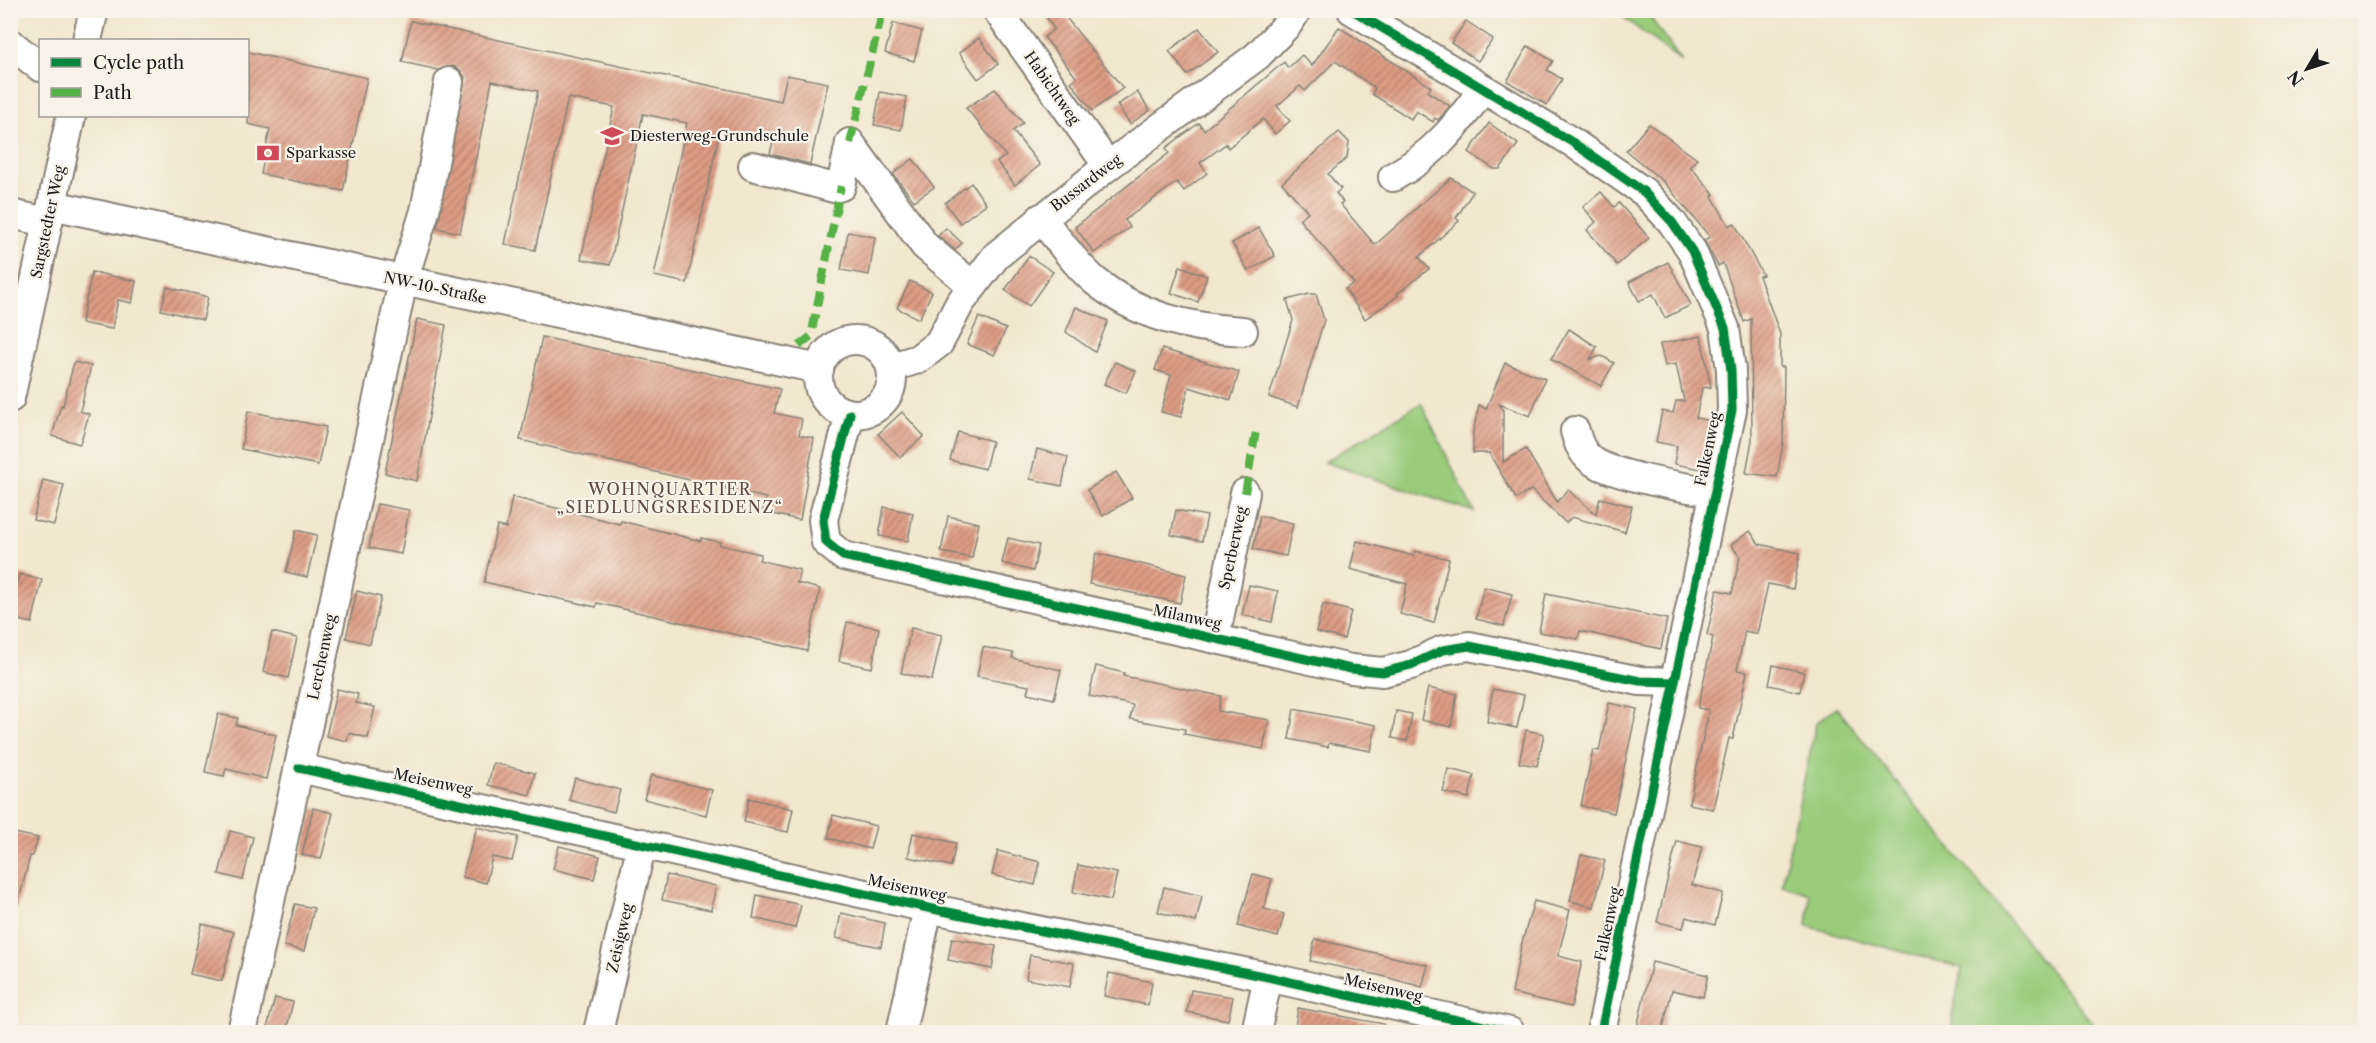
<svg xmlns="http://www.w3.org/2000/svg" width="2376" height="1043" font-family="'Libre Caslon Text',serif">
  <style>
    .green { fill: #9acc7c; stroke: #5b744c; stroke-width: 1.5 }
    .building { fill: url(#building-hatch) }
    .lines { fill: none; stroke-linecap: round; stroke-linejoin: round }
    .minor-casing { stroke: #878276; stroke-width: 32 }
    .minor { stroke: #fff; stroke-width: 28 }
    .quiet { stroke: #55b145; stroke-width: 8; stroke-dasharray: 15 8; stroke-linecap: butt }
    .cycleway-casing { stroke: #f7f3e8; stroke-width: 13 }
    .cycleway { stroke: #00873e; stroke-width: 9 }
    .labels { text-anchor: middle; stroke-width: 4.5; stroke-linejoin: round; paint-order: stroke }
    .street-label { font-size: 15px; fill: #1c1c1c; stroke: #f7f3e8 }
    .poi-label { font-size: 15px; fill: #1c1c1c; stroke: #f7f3e8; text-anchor: start }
    .neighbourhood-label { font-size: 16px; letter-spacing: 1.5px; fill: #604940; stroke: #f7f3e8 }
  </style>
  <defs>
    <pattern id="building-hatch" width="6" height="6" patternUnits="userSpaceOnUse" patternTransform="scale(1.5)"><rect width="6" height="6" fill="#dd9c84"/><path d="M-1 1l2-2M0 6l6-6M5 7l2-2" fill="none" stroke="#b27e6b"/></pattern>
  </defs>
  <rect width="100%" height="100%" fill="#f7f3e8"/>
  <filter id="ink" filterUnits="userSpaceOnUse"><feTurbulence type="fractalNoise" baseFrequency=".0167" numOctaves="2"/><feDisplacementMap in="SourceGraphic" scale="12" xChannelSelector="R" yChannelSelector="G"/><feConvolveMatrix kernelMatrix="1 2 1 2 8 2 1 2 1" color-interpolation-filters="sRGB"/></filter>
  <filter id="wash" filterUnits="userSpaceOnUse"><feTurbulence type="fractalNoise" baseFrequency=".008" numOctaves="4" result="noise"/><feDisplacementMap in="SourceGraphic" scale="24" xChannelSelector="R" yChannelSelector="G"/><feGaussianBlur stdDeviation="1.35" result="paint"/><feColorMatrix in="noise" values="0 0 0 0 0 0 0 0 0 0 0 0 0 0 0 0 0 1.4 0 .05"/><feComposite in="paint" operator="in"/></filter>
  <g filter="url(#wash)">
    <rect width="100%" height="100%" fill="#f2e7cf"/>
    <g class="green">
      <path d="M1615 11H1646L1682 62Z"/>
      <path d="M1421 403 1474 512 1324 462Z"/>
      <path d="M1836 707 1857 733 2100 1032H1952V1017L1962 968 1807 926 1810 894 1782 885 1816 723Z"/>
    </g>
    <g id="blocks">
      <g class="building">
        <path d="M1042 10H1060L1123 88 1092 111 1071 82 1077 78 1044 37 1054 29Z"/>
        <path d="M411 21 781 101 787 75 828 83 810 164 770 154 773 141 720 130 687 283 654 276 687 123 643 114 610 265 581 259 614 107 568 98 535 250 505 244 538 91 492 81 460 233 437 228 465 77 460 70 453 66 438 70 402 62Z"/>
        <path d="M1466 21 1493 39 1478 61 1451 43Z"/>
        <path d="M893 23 922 31 914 61 885 53Z"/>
        <path d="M1339 27 1431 87 1428 92 1450 106 1438 120 1435 118 1433 122 1416 111 1411 119 1372 94 1375 88 1335 61 1305 91 1300 86 1277 106 1290 121 1275 134 1263 119 1228 148 1226 144 1200 163 1207 173 1184 191 1177 182 1125 220 1130 227 1094 253 1075 227 1169 153 1166 148 1199 123 1204 130 1284 62 1288 68 1302 55 1312 66Z"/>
        <path d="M1199 28 1218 52 1187 75 1169 51Z"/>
        <path d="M979 38 998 64 978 79 959 53Z"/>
        <path d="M1528 46 1553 61 1547 70 1562 79 1547 105 1507 81Z"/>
        <path d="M248 52 367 78 343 191 261 174 270 129 248 124Z"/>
        <path d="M995 89 1023 123 1013 131 1040 165 1015 185 997 162 1006 156 966 108Z"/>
        <path d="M880 92 907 97 901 130 874 125Z"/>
        <path d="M1137 92 1150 110 1130 124 1117 105Z"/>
        <path d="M1489 123 1518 144 1500 169H1494L1469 152Z"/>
        <path d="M1649 124 1697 159 1690 166 1714 194 1712 196 1729 226 1734 223 1763 275 1759 276 1780 334V367H1784L1783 443 1777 477 1746 473 1752 440 1751 319 1744 322 1723 263 1718 266 1704 240 1710 237 1664 182 1626 151Z"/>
        <path d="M1339 132 1349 142 1347 158 1328 174 1341 189 1336 193 1343 202 1340 204 1375 245 1451 178 1473 192 1456 218 1459 221 1419 257 1429 269 1397 294 1398 296 1365 319 1345 289 1354 283 1299 219 1308 212 1282 183Z"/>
        <path d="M913 159 934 187 914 201 893 174Z"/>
        <path d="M971 183 986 204 960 223 945 203Z"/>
        <path d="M1601 192 1614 207 1619 203 1649 238 1617 265 1587 230 1596 222 1583 207Z"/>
        <path d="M946 228 962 243 955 250 938 236Z"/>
        <path d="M1259 228 1275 256 1248 271 1232 243Z"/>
        <path d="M848 232 875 237 869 275 841 270Z"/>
        <path d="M1029 256 1053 272 1029 306 1005 290Z"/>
        <path d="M1668 262 1691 305 1665 318 1653 294 1639 301 1629 282Z"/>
        <path d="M1180 266 1207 276 1198 302 1171 293Z"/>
        <path d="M92 272 136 281 132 303 118 300 112 329 81 323Z"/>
        <path d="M910 281 932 292 919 319 897 308Z"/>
        <path d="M167 287 208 297 203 320 161 310Z"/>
        <path d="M1309 294H1316L1324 320 1298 407 1269 397 1293 320 1287 300Z"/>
        <path d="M1076 307 1108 321 1095 352 1066 332Z"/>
        <path d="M979 317 1006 329 994 355 967 344Z"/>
        <path d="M417 319 446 325 417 481 385 473Z"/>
        <path d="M1569 329 1597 347 1590 359 1602 356 1614 363 1601 386 1551 359Z"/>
        <path d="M1701 336 1711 387 1702 388 1696 418 1711 421 1701 469 1674 464 1677 446 1656 442 1662 411 1673 413 1676 401H1684L1676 364 1665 366 1660 344Z"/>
        <path d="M542 337 780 389 774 413 802 419 799 435 814 438 800 520 763 512 766 498 520 440Z"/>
        <path d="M1162 349 1239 372 1231 400 1189 387 1181 417 1161 412 1171 375 1155 370Z"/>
        <path d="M74 362 91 366 80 411 89 414 80 444 52 436 61 405 63 406Z"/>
        <path d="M1115 362 1136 371 1126 393 1104 384Z"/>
        <path d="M1505 363 1545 379 1530 416 1499 404 1503 410V462L1526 449 1557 502 1568 490 1596 514 1600 498 1632 506 1625 532 1572 517 1566 523 1531 490 1516 499 1489 453H1473V432L1479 405 1486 409Z"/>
        <path d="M248 411 326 427 318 465 241 449Z"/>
        <path d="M902 412 924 436 900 457 878 434Z"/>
        <path d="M958 432 992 441 985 469 950 460Z"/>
        <path d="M1037 449 1068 457 1062 486 1030 479Z"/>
        <path d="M1116 472 1132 498 1103 516 1087 490Z"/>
        <path d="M43 480 64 485 54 525 33 520Z"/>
        <path d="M512 497 620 524 621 521 701 541V538L720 542V545L761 554 759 560 800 570 797 583 820 589 807 651 597 603 596 607 484 582 497 526 506 528Z"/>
        <path d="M377 504 409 510 401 554 369 548Z"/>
        <path d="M884 507 913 513 908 541 879 536Z"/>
        <path d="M1176 510 1207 516 1202 541 1171 535Z"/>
        <path d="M948 516 979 523 972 558 941 552Z"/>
        <path d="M1260 516 1293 523 1286 556 1253 549Z"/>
        <path d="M296 530 317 535 307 577 286 572Z"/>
        <path d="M1750 531 1759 544 1800 553 1793 589 1768 584 1757 634 1745 631 1737 670 1747 672 1733 739 1729 738 1713 809 1689 804 1709 710 1698 708 1713 637 1707 635 1717 590 1732 593 1740 557 1731 545Z"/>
        <path d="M1008 538 1039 545 1033 571 1002 563Z"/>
        <path d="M1357 541 1414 556 1415 551 1449 559 1434 623 1400 614 1407 584 1350 569Z"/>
        <path d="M1096 553 1186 575 1180 603 1089 584Z"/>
        <path d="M19 574 42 580 32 623 10 618Z"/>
        <path d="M1249 585 1278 591 1272 622 1242 615Z"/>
        <path d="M1484 587 1512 594 1504 626 1476 619Z"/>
        <path d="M357 591 381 597 370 644 346 638Z"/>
        <path d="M1546 594 1667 619 1661 649 1580 631 1578 639 1539 632Z"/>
        <path d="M1323 604 1351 611 1344 639 1316 632Z"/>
        <path d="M847 622 879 628 872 668 839 661Z"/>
        <path d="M911 628 942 635 932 680 901 673Z"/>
        <path d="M272 632 297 638 288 678 263 672Z"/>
        <path d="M983 647 1013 653 1012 658 1061 670 1054 699 1027 693 1029 686 977 676Z"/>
        <path d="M1773 665 1804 672 1800 692 1769 685Z"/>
        <path d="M1096 666 1124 673 1123 676 1221 696 1218 711 1269 720 1263 749 1184 734 1185 729 1130 719 1133 705 1089 696Z"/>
        <path d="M1428 688 1457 694 1451 727 1421 720Z"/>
        <path d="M337 689 358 694 356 703 375 707 368 738 349 733 347 741 326 736Z"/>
        <path d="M1493 689 1524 695 1517 728 1487 722Z"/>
        <path d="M1609 703 1637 709 1614 813 1581 806 1593 750 1599 751Z"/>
        <path d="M1294 709 1376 725 1371 751 1329 743 1328 747 1289 739Z"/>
        <path d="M1396 711 1412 714 1407 741 1392 738Z"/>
        <path d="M218 714 238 718 236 725 276 735 266 779 226 769 224 776 205 772Z"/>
        <path d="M1526 730 1544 734 1537 766 1519 763Z"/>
        <path d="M493 763 535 773 530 795 488 785Z"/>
        <path d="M1448 769 1474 775 1469 798 1443 792Z"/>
        <path d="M651 775 712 790 706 815 644 799Z"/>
        <path d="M575 778 620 790 614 812 569 800Z"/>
        <path d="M749 798 793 809 788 832 744 822Z"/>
        <path d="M313 808 333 813 321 859 302 855Z"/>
        <path d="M833 815 876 826 870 849 828 838Z"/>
        <path d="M477 827 518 837 512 861 492 857 486 883 462 877Z"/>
        <path d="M230 831 253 837 243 880 219 874Z"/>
        <path d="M10 832 38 838 33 856H30L17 908 10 907Z"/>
        <path d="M913 833 956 843 951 866 908 857Z"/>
        <path d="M1677 841 1702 847 1692 885 1723 893 1715 925 1686 917 1683 928 1657 922Z"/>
        <path d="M559 846 600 856 594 879 553 869Z"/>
        <path d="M998 851 1040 862 1035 885 992 875Z"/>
        <path d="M1581 855 1605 860 1594 907 1570 901Z"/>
        <path d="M1078 865 1117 873 1111 900 1073 892Z"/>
        <path d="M1253 874 1272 879 1264 909 1284 914 1278 937 1238 926Z"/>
        <path d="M667 875 716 886 711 910 662 900Z"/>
        <path d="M1164 887 1202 896 1196 922 1158 912Z"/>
        <path d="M757 895 801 905 795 928 753 918Z"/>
        <path d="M1534 901 1570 910 1558 956 1582 962 1571 1007 1512 993 1521 946Z"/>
        <path d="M295 904 314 908 304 951 284 946Z"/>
        <path d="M841 913 885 923 881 947 836 938Z"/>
        <path d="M202 924 234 932 222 981 190 974Z"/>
        <path d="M952 938 996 946 992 969 948 960Z"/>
        <path d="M1315 939 1428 965 1422 987 1378 975 1310 961Z"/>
        <path d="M1030 955 1074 963 1070 987 1026 979Z"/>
        <path d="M1652 962 1708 975 1703 997 1672 990 1662 1032H1636Z"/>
        <path d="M1109 973 1152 982 1148 1005 1104 996Z"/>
        <path d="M1191 990 1233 997 1228 1020 1187 1012Z"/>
        <path d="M275 998 293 1002 286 1032H266Z"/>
        <path d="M1298 1008 1384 1024 1383 1032H1321L1295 1028Z"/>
      </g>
    </g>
  </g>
  <g filter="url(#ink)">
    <use href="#blocks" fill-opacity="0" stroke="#878276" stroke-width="1.5"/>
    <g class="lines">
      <g class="minor-casing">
        <g id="minor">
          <path d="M997 10 1108 166"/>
          <path d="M1352 10 1572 142 1644 192 1672 222 1692 251 1725 328 1731 370 1732 410 1601 1032"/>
          <path d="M87 40 94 10"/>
          <path d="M10 43 40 67"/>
          <path d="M850 143 925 246 973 286"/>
          <path d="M753 166 834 188 841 186 850 143"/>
          <path d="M1393 177C1434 154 1455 128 1482 90"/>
          <path d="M52 205 819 369"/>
          <path d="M10 214 48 222"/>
          <path d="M1041 218C1058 239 1074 263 1095 281 1138 316 1189 328 1243 331"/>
          <circle cx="855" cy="377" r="37"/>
          <path d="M892 367 918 359 939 343 960 303 996 256 1108 166 1257 56 1288 24 1297 10"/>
          <path d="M10 398 71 116"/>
          <path d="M850 414 823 520 826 542 843 556 1351 669 1383 672 1411 665 1443 650 1469 646 1640 681 1674 682"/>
          <path d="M1575 431C1578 442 1581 451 1590 459 1607 475 1688 488 1714 492"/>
          <path d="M1215 638 1245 493"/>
          <path d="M299 768 928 908 1268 977 1510 1032"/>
          <path d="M242 1032 403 281 425 211 449 82"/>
          <path d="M598 1032 642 843"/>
          <path d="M901 1032 928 908"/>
          <path d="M1256 1032 1268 977"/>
        </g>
      </g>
      <use href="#minor" class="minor"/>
      <g class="quiet">
        <path d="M850 143 883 10"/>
        <path d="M799 346 811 336 841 186"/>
        <path d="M1245 493 1256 431"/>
      </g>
      <g class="cycleway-casing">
        <g id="cycleway">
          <path d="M1352 10 1572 142 1644 192 1672 222 1692 251 1725 328 1731 370 1732 410 1601 1032"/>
          <path d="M850 414 823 520 826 542 843 556 1351 669 1383 672 1411 665 1443 650 1469 646 1640 681 1674 682"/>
          <path d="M299 768 928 908 1268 977 1510 1032"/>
        </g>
      </g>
      <use href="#cycleway" class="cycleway"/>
    </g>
  </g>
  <defs>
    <g id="school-bare" transform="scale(1.8)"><path d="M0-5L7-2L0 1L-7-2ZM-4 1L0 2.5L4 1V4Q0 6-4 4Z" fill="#d1495b" stroke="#f7f3e8" stroke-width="2.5" paint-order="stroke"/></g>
    <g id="bank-bare" transform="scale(1.8)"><path d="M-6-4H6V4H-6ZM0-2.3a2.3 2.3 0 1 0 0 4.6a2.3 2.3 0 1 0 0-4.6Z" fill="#d1495b" stroke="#f7f3e8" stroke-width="2.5" paint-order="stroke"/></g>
  </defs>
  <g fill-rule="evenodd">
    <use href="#school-bare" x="612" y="136"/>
    <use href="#bank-bare" x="268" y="153"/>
  </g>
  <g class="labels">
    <g class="street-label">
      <text transform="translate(1052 88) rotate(55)" y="5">Habichtweg</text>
      <text transform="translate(1086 183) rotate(-37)" y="5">Bussardweg</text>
      <text transform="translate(48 222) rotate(-78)" y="5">Sargstedter Weg</text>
      <text transform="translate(435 288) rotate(12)" y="5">NW-10-Straße</text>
      <text transform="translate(1708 449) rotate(-78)" y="5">Falkenweg</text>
      <text transform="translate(1233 548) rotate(-78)" y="5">Sperberweg</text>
      <text transform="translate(1187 617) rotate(12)" y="5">Milanweg</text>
      <text transform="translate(322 657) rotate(-78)" y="5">Lerchenweg</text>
      <text transform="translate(433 782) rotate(12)" y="5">Meisenweg</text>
      <text transform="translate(907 888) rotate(12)" y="5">Meisenweg</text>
      <text transform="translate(1608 924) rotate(-78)" y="5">Falkenweg</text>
      <text transform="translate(620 938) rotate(-77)" y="5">Zeisigweg</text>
      <text transform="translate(1383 988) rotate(13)" y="5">Meisenweg</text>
    </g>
    <g class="poi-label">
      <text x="630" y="141">Diesterweg-Grundschule</text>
      <text x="286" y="158">Sparkasse</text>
    </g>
    <g class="neighbourhood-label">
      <text x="670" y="495">WOHNQUARTIER<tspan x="670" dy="18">„SIEDLUNGSRESIDENZ“</tspan></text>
    </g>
  </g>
  <rect width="2376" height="1043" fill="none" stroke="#f7f3e8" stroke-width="36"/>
  <rect x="39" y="39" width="210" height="78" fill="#f7f3e8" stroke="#9f9d96" stroke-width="1.5"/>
  <rect x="51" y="58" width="30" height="9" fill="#00873e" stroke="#9f9d96" stroke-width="1.5"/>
  <text x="93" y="69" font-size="18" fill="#1c1c1c">Cycle path</text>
  <rect x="51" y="88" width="30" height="9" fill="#55b145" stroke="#9f9d96" stroke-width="1.5"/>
  <text x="93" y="99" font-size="18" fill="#1c1c1c">Path</text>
  <g transform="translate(2307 69) rotate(231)" stroke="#f7f3e8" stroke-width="4.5" paint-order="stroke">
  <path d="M0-4.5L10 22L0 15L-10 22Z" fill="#1c1c1c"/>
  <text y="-9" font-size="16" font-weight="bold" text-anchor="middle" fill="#1c1c1c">N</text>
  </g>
</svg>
